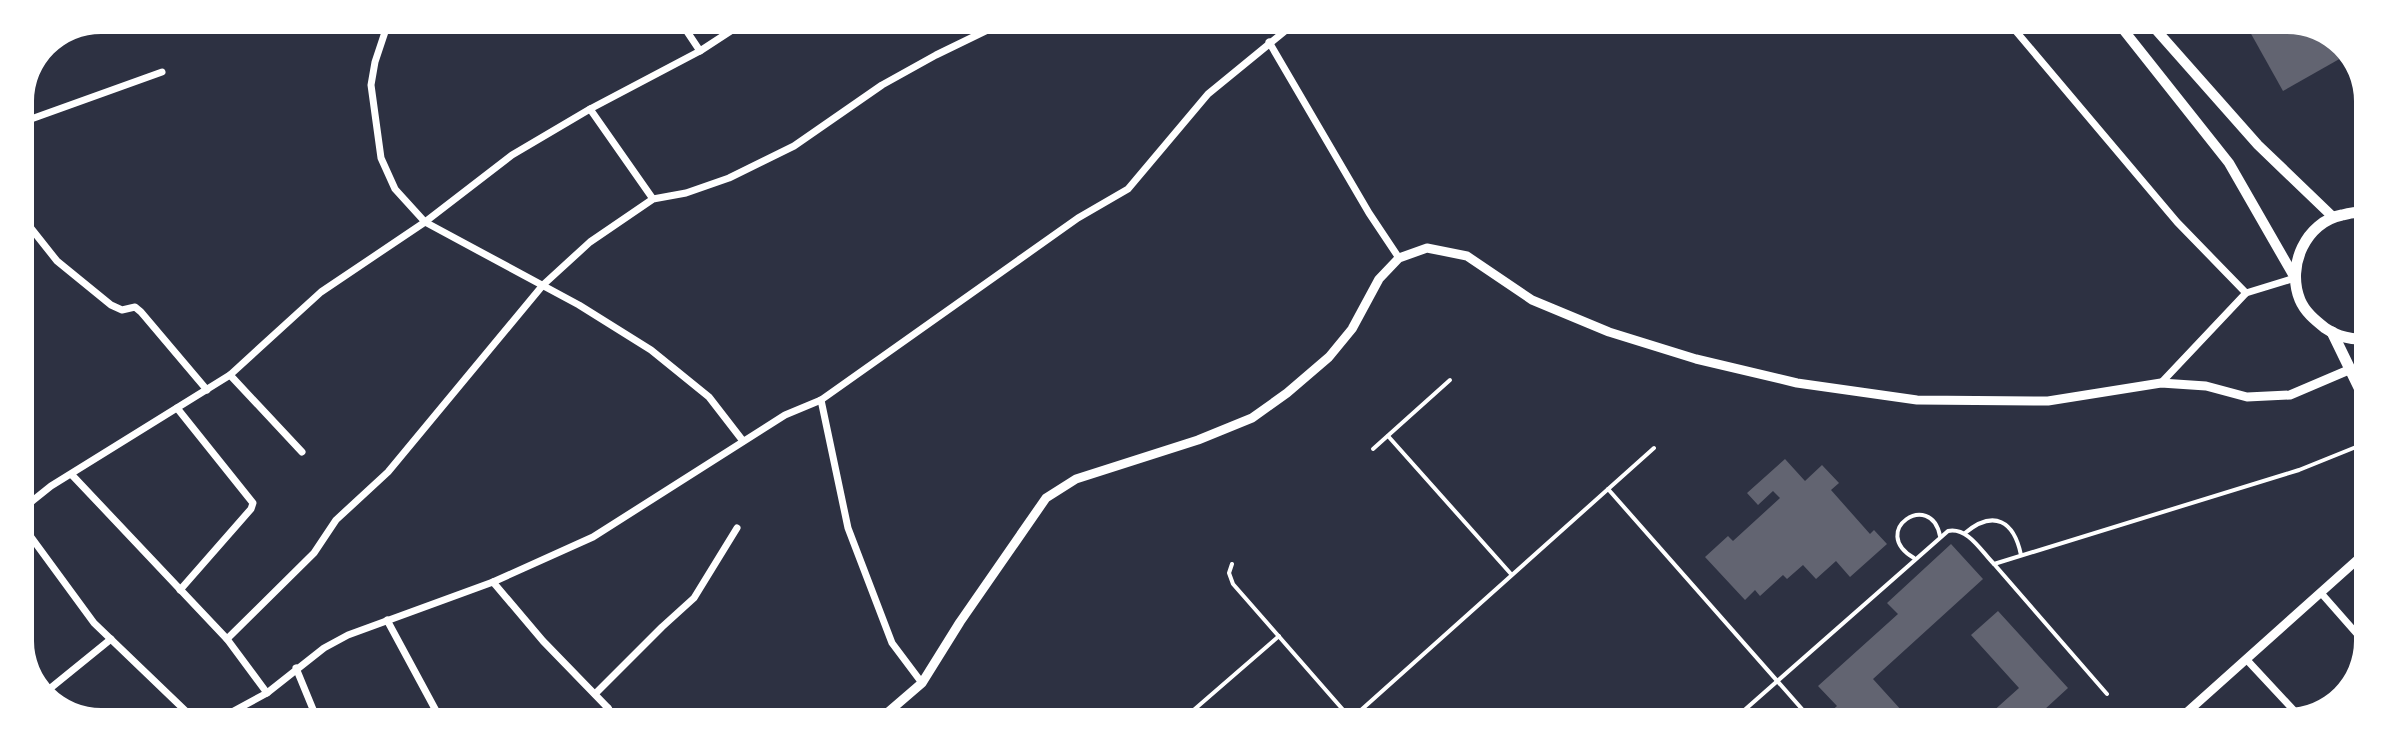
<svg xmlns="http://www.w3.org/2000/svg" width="2388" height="742" font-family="'IBM Plex Sans',sans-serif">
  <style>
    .building { fill: #626471 }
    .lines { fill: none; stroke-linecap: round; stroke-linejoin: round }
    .service { stroke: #fff; stroke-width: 4 }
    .minor { stroke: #fff; stroke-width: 7 }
    .tertiary { stroke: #fff; stroke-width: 9 }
    .secondary { stroke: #fff; stroke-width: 10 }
    .primary { stroke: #fff; stroke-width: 11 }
  </style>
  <rect width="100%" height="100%" fill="#2d3142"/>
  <g class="building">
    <path d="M2245 23H2308L2348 48 2350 53 2283 91Z"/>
    <path d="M2358 71 2368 96V104L2351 75Z"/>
    <path d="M1785 459 1805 481 1822 465 1839 483 1831 490 1870 534 1874 530 1887 544 1850 577 1836 561 1816 579 1803 565 1787 579 1783 575 1760 596 1755 590 1745 600 1705 557 1728 536 1733 541 1780 498 1773 491 1758 505 1747 493Z"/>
    <path d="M1951 544 1983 579 1873 679 1912 722 1850 721 1846 716 1840 721H1820L1837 706 1818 686 1898 614 1887 603Z"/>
    <path d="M1998 611 2068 688 2031 722H1981L2019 688 1971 635Z"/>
  </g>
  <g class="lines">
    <g class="service">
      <path d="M1388 436 1511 574"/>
      <path d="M1373 449 1450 380"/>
      <path d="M1608 489 1809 717"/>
      <path d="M1965 533C1994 509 2014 521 2021 555"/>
      <path d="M1914 558C1868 531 1931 489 1940 536"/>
      <path d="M1232 564 1229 573 1233 584 1352 720"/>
      <path d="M1994 564 2107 694"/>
      <path d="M1351 719 1654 448"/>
      <path d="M1181 721 1279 636"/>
      <path d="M1732 721 1948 531C1968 527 1981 551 1994 564L2299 470 2366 443"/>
    </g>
    <g class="minor">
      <path d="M389 20 375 62 371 85 381 158 395 189 425 222 579 305 651 350 709 397 743 441"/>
      <path d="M680 21 700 51"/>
      <path d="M2009 23 2177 222 2246 293"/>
      <path d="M1269 42 1369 213 1399 258"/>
      <path d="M590 109 653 199"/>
      <path d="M20 123 162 72"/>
      <path d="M20 222 30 227 57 261 111 305 122 310 135 307 141 312 207 390"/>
      <path d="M230 375 302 452"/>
      <path d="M2161 383 2246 293 2295 278"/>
      <path d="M821 400 848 528 892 643 922 683"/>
      <path d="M177 408 253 503 251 509 180 590"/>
      <path d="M72 475 227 639 267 693"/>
      <path d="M20 491 31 502"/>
      <path d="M20 516 31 502 51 486 230 375 321 292 425 222 512 155 590 109 700 51 746 21"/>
      <path d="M20 522 94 623 194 719"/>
      <path d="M493 582 543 641 608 708 616 720"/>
      <path d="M2321 593 2365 643"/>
      <path d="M387 620 441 720"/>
      <path d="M227 639 314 553 336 520 388 472 543 285 590 242 653 199 686 193 729 178 794 146 882 85 936 55 1006 21"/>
      <path d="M2246 659 2300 717"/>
      <path d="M296 668 317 719"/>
      <path d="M595 694 662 627 694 598 737 528"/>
      <path d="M42 695 111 639"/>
      <path d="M2186 713 2194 722"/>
      <path d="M219 719 267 693 324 648 348 635 493 582 593 537 785 415 821 400 1078 218 1128 189 1208 94 1296 22"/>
      <path d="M593 720 608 708"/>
    </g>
    <g class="tertiary">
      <path d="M879 720 922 683 960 622 1046 498 1076 479 1198 440 1252 418 1287 393 1329 357 1352 329 1379 279 1399 258 1427 248 1467 256 1532 300 1609 332 1696 359 1797 383 1917 400 2048 401 2161 383 2206 386 2247 397 2290 395 2351 369"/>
      <path d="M2176 722 2366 552"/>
    </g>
    <g class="secondary">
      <path d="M2118 23 2229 163 2295 278"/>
      <path d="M2150 23 2258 145 2333 217"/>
    </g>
    <g class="primary">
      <path d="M2332 332 2366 402"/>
      <path d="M2367 338C2353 341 2337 336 2325 328 2315 320 2305 312 2300 300 2286 266 2306 222 2342 215 2351 213 2358 211 2367 214"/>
    </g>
  </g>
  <path d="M0 0H2388V742H0ZM101 34H2287A67 67 0 0 1 2354 101V641A67 67 0 0 1 2287 708H101A67 67 0 0 1 34 641V101A67 67 0 0 1 101 34Z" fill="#fff" fill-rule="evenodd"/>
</svg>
